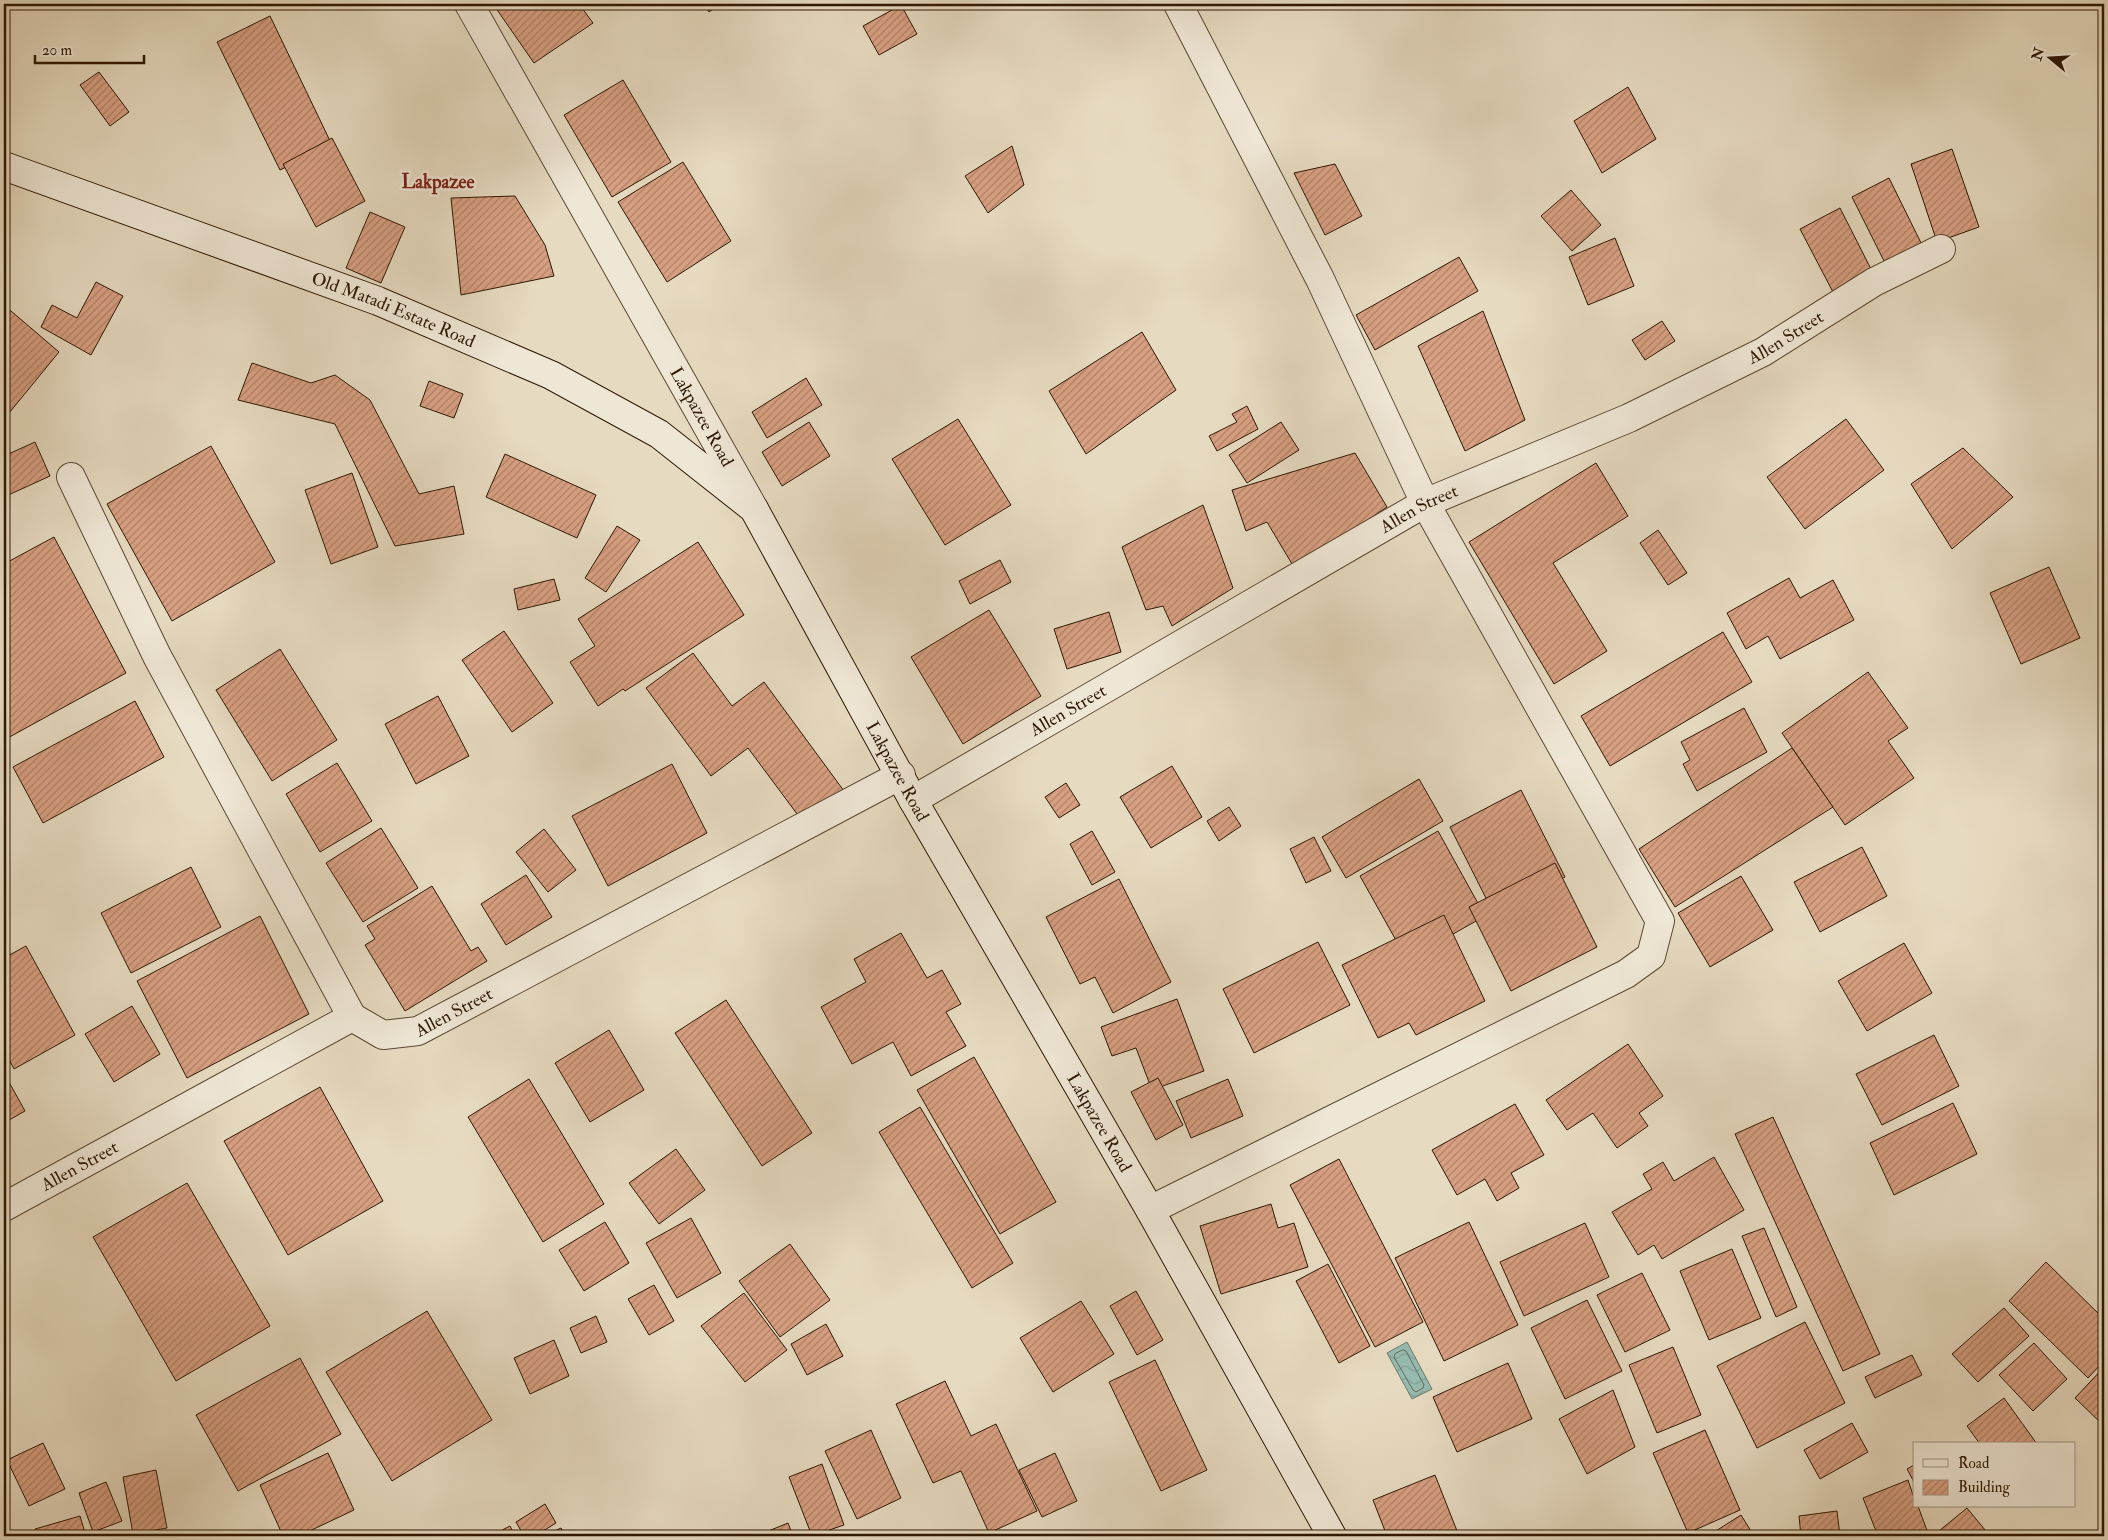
<svg xmlns="http://www.w3.org/2000/svg" width="2108" height="1540" font-family="'IM FELL Double Pica',serif">
  <style>
    .water { fill: url(#water-waves); stroke: #6c7a6a }
    .lines { fill: none; stroke-linecap: round; stroke-linejoin: round }
    .shore { stroke: #626a59; stroke-width: 1 }
    .building { fill: url(#building-hatch); stroke: #2e1802 }
    .street-casing { stroke: #5c4832; stroke-width: 30 }
    .secondary-casing { stroke: #2e1802; stroke-width: 30 }
    .street { stroke: #efe7d6; stroke-width: 28 }
    .secondary { stroke: #efe7d6; stroke-width: 28 }
    .labels { text-anchor: middle; stroke-width: 5; stroke-linejoin: round; paint-order: stroke }
    .street-label { font-size: 18px; fill: #2e1802; stroke: #efe7d6 }
    .neighbourhood-label { font-size: 19px; font-weight: bold; fill: #7a1f14; stroke: #efe7d6 }
  </style>
  <defs>
    <pattern id="water-waves" width="16" height="10" patternUnits="userSpaceOnUse" patternTransform="scale(1.25)"><rect width="16" height="10" fill="#96bbb0"/><path d="M0 5q4-4 8 0t8 0" fill="none" stroke="#82a096"/></pattern>
    <pattern id="building-hatch" width="6" height="6" patternUnits="userSpaceOnUse" patternTransform="scale(1.25)"><rect width="6" height="6" fill="#d8a082"/><path d="M-1 1l2-2M0 6l6-6M5 7l2-2" fill="none" stroke="#b08168"/></pattern>
  </defs>
  <rect width="100%" height="100%" fill="#e6dac0"/>
  <filter id="stains"><feTurbulence type="fractalNoise" baseFrequency=".004" numOctaves="4"/><feColorMatrix values="0 0 0 0 .2 0 0 0 0 .09 0 0 0 0 .02 0 0 0 .5 -.17"/></filter>
  <radialGradient id="worn" r=".72"><stop offset=".6" stop-color="#630" stop-opacity="0"/><stop offset="1" stop-color="#630" stop-opacity=".3"/></radialGradient>
  <path class="water" d="M1407 1342 1432 1389 1412 1399 1387 1353Z"/>
  <g class="lines">
    <path class="shore" d="M1403 1350 1406 1351 1424 1385 1423 1388 1416 1392 1413 1390 1394 1357 1395 1354Z"/>
  </g>
  <g class="building">
    <path d="M493 4H579L593 23 534 63Z"/>
    <path d="M703 4H720L709 12Z"/>
    <path d="M901 5 917 34 879 55 863 26Z"/>
    <path d="M270 16 332 145 280 170 217 42Z"/>
    <path d="M99 72 129 112 110 126 80 85Z"/>
    <path d="M623 80 671 162 612 197 564 115Z"/>
    <path d="M1628 87 1656 139 1602 173 1574 121Z"/>
    <path d="M332 138 365 201 316 227 283 164Z"/>
    <path d="M1012 146 1024 185 988 213 965 176Z"/>
    <path d="M1952 149 1979 227 1937 242 1911 164Z"/>
    <path d="M683 162 731 241 667 282 618 202Z"/>
    <path d="M1335 164 1362 216 1325 235 1294 173Z"/>
    <path d="M1889 178 1925 251 1888 269 1852 197Z"/>
    <path d="M1571 190 1601 225 1572 251 1541 216Z"/>
    <path d="M515 196 545 245 554 276 461 295 451 198Z"/>
    <path d="M1840 208 1873 273 1834 294 1800 229Z"/>
    <path d="M370 212 405 227 381 283 346 268Z"/>
    <path d="M1615 238 1634 286 1588 305 1569 257Z"/>
    <path d="M1459 257 1478 291 1375 350 1356 315Z"/>
    <path d="M96 282 123 296 91 355 41 327 52 305 77 318Z"/>
    <path d="M4 305 59 352 5 418 4 417Z"/>
    <path d="M1483 311 1525 420 1465 451 1418 346Z"/>
    <path d="M1662 321 1675 341 1645 360 1632 340Z"/>
    <path d="M1142 332 1176 390 1086 454 1049 391Z"/>
    <path d="M252 363 311 383 335 375 370 400 419 494 454 486 464 534 395 546 335 424 238 400Z"/>
    <path d="M806 378 822 405 767 438 752 412Z"/>
    <path d="M429 381 463 394 454 418 420 406Z"/>
    <path d="M1247 406 1258 429 1217 451 1209 436 1237 422 1232 414Z"/>
    <path d="M958 419 1011 505 945 545 892 459Z"/>
    <path d="M1846 419 1884 470 1805 529 1767 477Z"/>
    <path d="M809 422 830 456 782 486 762 452Z"/>
    <path d="M1281 422 1299 450 1247 483 1229 455Z"/>
    <path d="M35 442 50 476 4 497V456Z"/>
    <path d="M211 446 275 562 172 621 107 504Z"/>
    <path d="M1963 448 2013 497 1952 549 1911 484Z"/>
    <path d="M1355 453 1387 507 1295 569 1267 522 1246 531 1232 490Z"/>
    <path d="M505 454 596 495 577 538 486 497Z"/>
    <path d="M1596 463 1628 516 1553 563 1607 651 1554 684 1469 542Z"/>
    <path d="M352 473 378 547 331 564 305 490Z"/>
    <path d="M1203 505 1233 588 1172 626 1163 606 1146 610 1122 547Z"/>
    <path d="M617 526 640 540 606 592 585 578Z"/>
    <path d="M1658 530 1687 573 1668 585 1640 543Z"/>
    <path d="M54 537 126 673 4 740V564Z"/>
    <path d="M698 542 744 615 625 691 623 689 598 706 570 662 595 646 578 619Z"/>
    <path d="M1000 560 1011 582 970 604 959 581Z"/>
    <path d="M2049 567 2080 638 2021 664 1990 593Z"/>
    <path d="M1789 578 1800 598 1833 580 1854 620 1780 659 1768 636 1746 649 1727 613Z"/>
    <path d="M554 579 560 600 518 610 514 589Z"/>
    <path d="M989 610 1041 696 963 744 911 657Z"/>
    <path d="M1109 612 1121 652 1067 669 1054 629Z"/>
    <path d="M504 631 553 703 512 732 462 660Z"/>
    <path d="M1723 632 1752 682 1610 766 1581 716Z"/>
    <path d="M280 649 337 740 272 781 216 690Z"/>
    <path d="M693 653 732 706 764 682 844 791 803 822 748 748 711 776 646 688Z"/>
    <path d="M1868 672 1908 728 1888 741 1914 778 1845 825 1782 733Z"/>
    <path d="M438 696 469 756 416 784 385 724Z"/>
    <path d="M135 701 164 757 43 823 13 767Z"/>
    <path d="M1744 708 1767 752 1697 791 1683 764 1690 760 1681 742Z"/>
    <path d="M1792 748 1833 807 1675 907 1639 849Z"/>
    <path d="M337 763 372 821 320 852 286 794Z"/>
    <path d="M672 764 707 833 608 886 572 816Z"/>
    <path d="M1172 766 1202 817 1151 848 1120 797Z"/>
    <path d="M1419 779 1443 821 1346 878 1322 837Z"/>
    <path d="M1066 783 1080 805 1059 818 1045 797Z"/>
    <path d="M1521 790 1565 877 1494 914 1450 827Z"/>
    <path d="M1229 807 1241 826 1219 841 1207 821Z"/>
    <path d="M381 828 418 888 363 922 326 863Z"/>
    <path d="M544 829 576 870 548 892 516 852Z"/>
    <path d="M1092 831 1115 872 1092 885 1070 844Z"/>
    <path d="M1438 831 1485 916 1407 960 1360 876Z"/>
    <path d="M1314 837 1331 871 1306 883 1290 849Z"/>
    <path d="M1862 847 1887 896 1820 932 1794 882Z"/>
    <path d="M1555 863 1597 947 1511 991 1469 907Z"/>
    <path d="M191 867 221 927 131 973 101 913Z"/>
    <path d="M526 875 552 917 506 945 481 904Z"/>
    <path d="M1741 876 1773 930 1710 967 1678 913Z"/>
    <path d="M1119 879 1171 982 1113 1013 1095 977 1080 984 1046 917Z"/>
    <path d="M432 886 471 951 478 947 487 961 405 1011 365 945 375 939 367 926Z"/>
    <path d="M1444 915 1485 1001 1416 1035 1409 1023 1378 1038 1342 965Z"/>
    <path d="M260 916 309 1014 187 1078 137 981Z"/>
    <path d="M901 933 927 978 942 970 961 1004 946 1012 966 1046 911 1076 893 1042 852 1064 821 1007 866 982 854 959Z"/>
    <path d="M1318 942 1350 1005 1254 1053 1223 989Z"/>
    <path d="M1904 943 1932 993 1867 1031 1838 981Z"/>
    <path d="M26 946 75 1035 14 1069 4 1050V958Z"/>
    <path d="M1177 999 1204 1071 1152 1090 1136 1048 1112 1056 1101 1027Z"/>
    <path d="M726 1000 812 1133 762 1166 675 1033Z"/>
    <path d="M132 1006 160 1054 114 1082 85 1034Z"/>
    <path d="M609 1030 644 1090 590 1122 555 1063Z"/>
    <path d="M1934 1035 1959 1086 1882 1125 1856 1074Z"/>
    <path d="M1628 1044 1663 1096 1639 1113 1648 1126 1617 1148 1593 1113 1567 1130 1546 1100Z"/>
    <path d="M974 1057 1056 1202 1000 1234 917 1090Z"/>
    <path d="M4 1073 25 1111 4 1123Z"/>
    <path d="M1158 1078 1183 1125 1156 1140 1131 1092Z"/>
    <path d="M529 1079 604 1204 543 1242 468 1117Z"/>
    <path d="M1228 1079 1243 1116 1191 1138 1176 1101Z"/>
    <path d="M320 1087 383 1201 288 1255 224 1141Z"/>
    <path d="M1953 1103 1977 1154 1894 1195 1870 1143Z"/>
    <path d="M1515 1104 1544 1155 1511 1173 1519 1188 1497 1201 1485 1179 1457 1195 1432 1150Z"/>
    <path d="M920 1107 1013 1263 972 1288 879 1132Z"/>
    <path d="M1773 1117 1880 1354 1843 1371 1735 1134Z"/>
    <path d="M676 1149 705 1190 659 1224 629 1183Z"/>
    <path d="M1714 1157 1744 1210 1662 1259 1654 1245 1638 1255 1612 1212 1652 1189 1643 1174 1663 1162 1674 1181Z"/>
    <path d="M1339 1159 1423 1322 1375 1347 1290 1185Z"/>
    <path d="M187 1183 270 1326 176 1381 93 1237Z"/>
    <path d="M1271 1204 1278 1228 1294 1223 1308 1267 1221 1294 1200 1226Z"/>
    <path d="M691 1218 721 1273 677 1298 646 1243Z"/>
    <path d="M605 1222 629 1263 584 1291 559 1250Z"/>
    <path d="M1469 1222 1518 1325 1444 1361 1395 1258Z"/>
    <path d="M1585 1223 1609 1277 1524 1316 1500 1262Z"/>
    <path d="M1764 1228 1797 1307 1776 1317 1742 1236Z"/>
    <path d="M790 1244 830 1300 780 1337 739 1281Z"/>
    <path d="M1732 1249 1761 1318 1709 1340 1680 1271Z"/>
    <path d="M2046 1262 2104 1319V1361L2088 1378 2009 1301Z"/>
    <path d="M1328 1264 1370 1346 1339 1363 1296 1281Z"/>
    <path d="M1642 1273 1670 1330 1625 1352 1597 1295Z"/>
    <path d="M654 1285 674 1321 649 1335 628 1299Z"/>
    <path d="M1136 1291 1163 1340 1137 1355 1110 1306Z"/>
    <path d="M744 1293 787 1350 745 1382 701 1326Z"/>
    <path d="M1587 1300 1622 1371 1565 1399 1531 1328Z"/>
    <path d="M1081 1301 1114 1354 1053 1392 1020 1338Z"/>
    <path d="M2004 1308 2029 1336 1978 1382 1952 1354Z"/>
    <path d="M427 1311 492 1420 392 1481 326 1372Z"/>
    <path d="M596 1316 607 1342 581 1353 570 1328Z"/>
    <path d="M1805 1322 1845 1403 1757 1448 1717 1366Z"/>
    <path d="M826 1324 843 1356 807 1375 791 1344Z"/>
    <path d="M554 1340 569 1376 530 1394 514 1358Z"/>
    <path d="M2034 1343 2067 1379 2033 1411 1999 1375Z"/>
    <path d="M1673 1347 1701 1415 1657 1433 1629 1365Z"/>
    <path d="M1912 1355 1922 1375 1875 1398 1865 1377Z"/>
    <path d="M300 1358 341 1434 238 1491 196 1415Z"/>
    <path d="M1155 1360 1207 1470 1161 1491 1109 1382Z"/>
    <path d="M1508 1363 1532 1419 1457 1452 1433 1397Z"/>
    <path d="M2104 1367V1426L2075 1398Z"/>
    <path d="M945 1381 971 1436 996 1424 1037 1511 989 1533 961 1471 933 1483 896 1404Z"/>
    <path d="M1613 1390 1635 1447 1587 1474 1559 1419Z"/>
    <path d="M2004 1398 2037 1444H1980L1967 1426Z"/>
    <path d="M1852 1423 1868 1452 1820 1479 1804 1450Z"/>
    <path d="M871 1430 901 1498 857 1519 825 1451Z"/>
    <path d="M1705 1430 1740 1510 1688 1533 1653 1453Z"/>
    <path d="M43 1443 65 1489 29 1506 7 1460Z"/>
    <path d="M328 1453 354 1510 299 1536H283L260 1485Z"/>
    <path d="M1055 1453 1077 1501 1042 1517 1019 1470Z"/>
    <path d="M822 1464 844 1525 812 1536 789 1477Z"/>
    <path d="M1914 1465V1482L1907 1469Z"/>
    <path d="M156 1470 167 1528 133 1534 123 1477Z"/>
    <path d="M1435 1475 1459 1536H1387L1373 1500Z"/>
    <path d="M1908 1480 1914 1498V1506H1918L1929 1536H1878L1863 1498Z"/>
    <path d="M106 1482 122 1521 93 1532 79 1493Z"/>
    <path d="M545 1504 556 1523 535 1536H524L516 1522Z"/>
    <path d="M1967 1508 1990 1536H1935L1934 1535Z"/>
    <path d="M1837 1511 1840 1536H1801L1799 1516Z"/>
    <path d="M1741 1515 1754 1536H1708Z"/>
    <path d="M80 1516 86 1536H37L35 1529Z"/>
    <path d="M788 1523 793 1536H762L761 1534Z"/>
    <path d="M510 1526 515 1536H491Z"/>
    <path d="M561 1528 565 1536H544Z"/>
  </g>
  <g class="lines">
    <g class="street-casing">
      <g id="street">
        <path id="s1" d="M469 4 754 509"/>
        <path d="M71 477 157 656 352 1017"/>
        <path id="s2" d="M913 800 1425 503 1629 418 1763 352 1874 282 1941 249"/>
        <path id="s3" d="M4 1207 352 1017 383 1035 418 1031 901 775"/>
        <path d="M1150 1210 1626 974 1651 956 1660 921 1425 503 1320 279 1178 4"/>
      </g>
    </g>
    <g class="secondary-casing">
      <g id="secondary">
        <path id="s4" d="M4 166 378 301 551 375 659 434 754 509 913 800 1150 1210 1332 1536"/>
      </g>
    </g>
    <use href="#street" class="street"/>
    <use href="#secondary" class="secondary"/>
  </g>
  <g class="labels">
    <g class="street-label">
      <text dy="6" stroke="none"><textPath href="#s4" startOffset="415">Old Matadi Estate Road</textPath></text>
      <text dy="6" stroke="none"><textPath href="#s2" startOffset="989">Allen Street</textPath></text>
      <text dy="6" stroke="none"><textPath href="#s1" startOffset="474">Lakpazee Road</textPath></text>
      <text dy="6" stroke="none"><textPath href="#s2" startOffset="584">Allen Street</textPath></text>
      <text dy="6" stroke="none"><textPath href="#s2" startOffset="179">Allen Street</textPath></text>
      <text dy="6" stroke="none"><textPath href="#s4" startOffset="1129">Lakpazee Road</textPath></text>
      <text dy="6" stroke="none"><textPath href="#s3" startOffset="508">Allen Street</textPath></text>
      <text dy="6" stroke="none"><textPath href="#s4" startOffset="1534">Lakpazee Road</textPath></text>
      <text dy="6" stroke="none"><textPath href="#s3" startOffset="86">Allen Street</textPath></text>
    </g>
    <g class="neighbourhood-label">
      <text x="438" y="188">Lakpazee</text>
    </g>
  </g>
  <rect width="2108" height="1540" fill="none" stroke="#e6dac0" stroke-width="20"/>
  <rect x="5" y="5" width="2098" height="1530" fill="none" stroke="#2e1802" stroke-width="2.5"/>
  <rect x="10" y="10" width="2088" height="1520" fill="none" stroke="#2e1802"/>
  <rect x="1913" y="1442" width="162" height="65" fill="#efe7d6" stroke="#a29481"/>
  <rect x="1923" y="1459" width="25" height="8" fill="#efe7d6" stroke="#a29481"/>
  <text x="1958" y="1468" font-size="15" fill="#2e1802">Road</text>
  <rect x="1923" y="1480" width="25" height="15" fill="url(#building-hatch)" stroke="#a29481"/>
  <text x="1958" y="1492" font-size="15" fill="#2e1802">Building</text>
  <g transform="translate(2050 58) rotate(288)" stroke="#efe7d6" stroke-width="4" paint-order="stroke">
  <path d="M0-4L9 19L0 12L-9 19Z" fill="#2e1802"/>
  <text y="-8" font-size="14" font-weight="bold" text-anchor="middle" fill="#2e1802">N</text>
  </g>
  <path d="M35 55v8h109v-8" fill="none" stroke="#2e1802" stroke-width="2.5"/>
  <text x="42" y="55" font-size="15" fill="#2e1802" stroke="#efe7d6" stroke-width="4" paint-order="stroke">20 m</text>
  <rect width="100%" height="100%" filter="url(#stains)"/>
  <rect width="100%" height="100%" fill="url(#worn)"/>
</svg>
